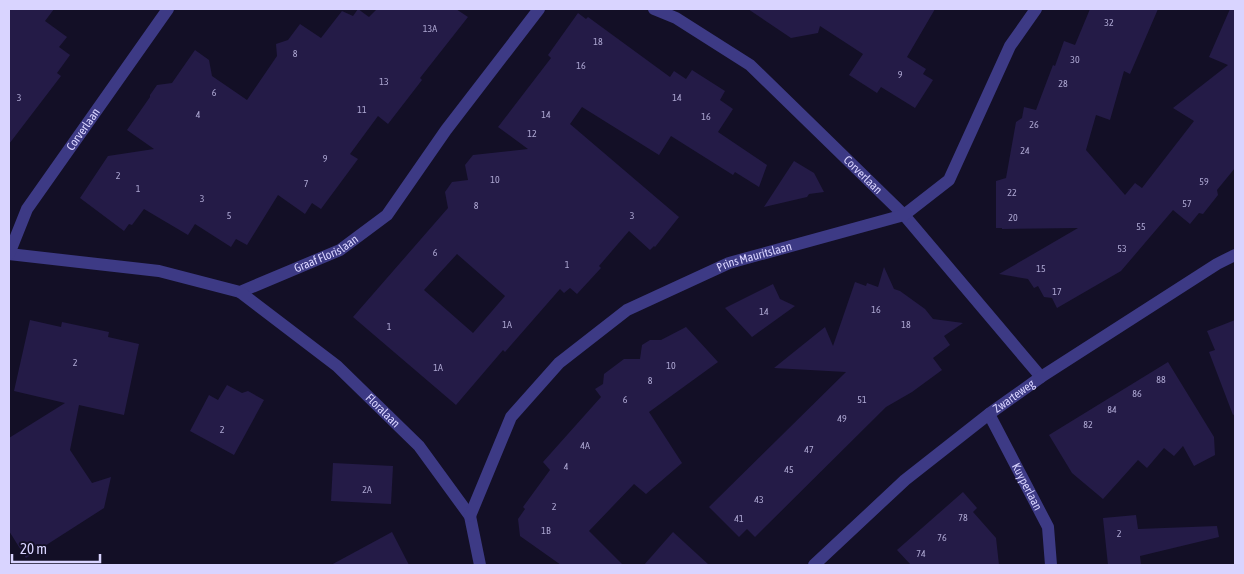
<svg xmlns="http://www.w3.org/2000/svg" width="1244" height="574" font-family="'Asap Condensed',sans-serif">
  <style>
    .building { fill: #241b47; fill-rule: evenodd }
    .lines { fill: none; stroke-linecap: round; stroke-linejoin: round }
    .street { stroke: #3d3a85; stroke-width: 12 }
    .labels { text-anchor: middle; stroke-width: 4; stroke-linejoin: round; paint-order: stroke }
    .number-label { font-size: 10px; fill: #aca6d1 }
    .street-label { font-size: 12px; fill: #d9d4ff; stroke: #130f26 }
  </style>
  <rect width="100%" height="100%" fill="#130f26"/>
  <g class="building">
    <path d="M9 9H54L45 21 67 37 59 47 70 55 57 73 61 76 9 144Z"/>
    <path d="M358 9 369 17 377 9H456L468 17 420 78 422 80 388 124 378 116 350 154 358 159 321 209 312 203 305 214 278 195 247 245 236 239 231 247 195 224 188 235 144 209 132 225 129 224 124 231 80 198 108 156 154 149 127 130 150 97V95L157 85 172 83 195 50 209 60 212 76 247 100 277 56 276 44 288 40 300 24 321 38 342 11 353 16Z"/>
    <path d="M748 9H935L907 57 926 69 923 74 933 80 915 108 881 87 877 93 849 75 863 54 820 26 818 33 791 38Z"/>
    <path d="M1090 9H1158L1130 74 1124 71 1110 120 1096 115 1086 150 1125 195 1135 183 1142 188 1194 121 1173 108 1228 65 1209 57 1230 9H1235V168L1217 190 1218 195 1203 214 1199 213 1190 224 1173 210 1121 271 1057 308 1052 298 1044 297 1038 286 1034 288 1028 279 999 274 1078 228 1002 229V228H996V181L1006 178 1016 122 1022 118 1024 107 1036 110 1053 65 1055 66 1064 41 1075 45Z"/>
    <path d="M578 13 586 19 588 17 670 77 674 71 686 79 692 70 725 91 720 100 733 109 718 132 767 165 759 187 735 172 733 175 671 136 659 155 582 107 570 124 679 217 655 247 654 246 650 250 629 231 599 266 601 268 577 294 570 288 564 293 560 289 505 352 503 350 456 405 353 317 448 208 445 192 452 182 468 180 465 165 473 155 528 149 498 127 551 58 548 55ZM457 254 505 296 473 333 424 290Z"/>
    <path d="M794 161 814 173 824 192 809 194 807 197 764 207Z"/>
    <path d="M884 267 894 289 900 291 925 309 933 319 963 323 944 336 950 345 933 358 942 370 912 392 886 407 755 537 747 529 739 537 709 507 846 372 774 368 825 327 833 346 855 282 866 286 867 283 878 287Z"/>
    <path d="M773 284 780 299 795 306 752 337 725 308Z"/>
    <path d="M30 320 61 327 62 322 109 332 108 337 139 344 124 415 79 405 70 450 92 483 111 477 104 508 26 558 9 531V438L65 403 14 391Z"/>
    <path d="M1235 320V414L1233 415 1209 352 1215 350 1207 331Z"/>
    <path d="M686 327 718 362 649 412 682 463 646 494 634 484 589 531 623 565H561L520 536 518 519 525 509 523 507 550 470 543 462 601 397 595 389 603 384 604 374 624 359H640L642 345 650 340H661Z"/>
    <path d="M1168 362 1214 437 1215 455 1194 466 1183 446 1174 456 1164 448 1147 468 1138 460 1103 499 1072 473 1049 435Z"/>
    <path d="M227 385 242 393 248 391 264 400 234 455 190 431 209 395 218 400Z"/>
    <path d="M333 463 393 466 391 504 331 501Z"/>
    <path d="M963 492 977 508 973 512 996 538 999 565H911L897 550Z"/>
    <path d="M1136 515 1138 529 1217 526 1219 537 1140 556 1141 565H1108L1103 518Z"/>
    <path d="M392 532 409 565H331Z"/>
    <path d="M673 532 709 565H644Z"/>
  </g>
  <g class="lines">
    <g class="street">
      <path id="s1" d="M654 9 676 18 750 65 904 215 1041 377"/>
      <path id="s2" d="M9 254 159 271 240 292 340 250 387 215 446 130 539 9"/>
      <path id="s3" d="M9 254 27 209 168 9"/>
      <path id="s4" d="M240 292 337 366 419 446 470 516 480 565"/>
      <path id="s5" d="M989 414 1048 527 1051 565"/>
      <path id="s6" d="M470 516 511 417 559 363 627 310 729 263 904 215 949 180 1010 46 1036 9"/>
      <path id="s7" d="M814 565 905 480 989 414 1041 377 1217 264 1235 255"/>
    </g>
  </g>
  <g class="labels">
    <g class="number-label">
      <text x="1109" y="26">32</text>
      <text x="430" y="32">13A</text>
      <text x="598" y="45">18</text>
      <text x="295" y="57">8</text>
      <text x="1075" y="63">30</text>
      <text x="581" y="69">16</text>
      <text x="900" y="78">9</text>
      <text x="384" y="85">13</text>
      <text x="1063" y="87">28</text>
      <text x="214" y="96">6</text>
      <text x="19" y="101">3</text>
      <text x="677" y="101">14</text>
      <text x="362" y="113">11</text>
      <text x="198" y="118">4</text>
      <text x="546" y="118">14</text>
      <text x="706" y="120">16</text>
      <text x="1034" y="128">26</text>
      <text x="532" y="137">12</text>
      <text x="1025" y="154">24</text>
      <text x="325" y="162">9</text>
      <text x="118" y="179">2</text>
      <text x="495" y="183">10</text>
      <text x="1204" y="185">59</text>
      <text x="306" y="187">7</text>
      <text x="138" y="192">1</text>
      <text x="1012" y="196">22</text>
      <text x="202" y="202">3</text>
      <text x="1187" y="207">57</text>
      <text x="476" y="209">8</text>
      <text x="229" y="219">5</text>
      <text x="632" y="219">3</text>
      <text x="1013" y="221">20</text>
      <text x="1141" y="230">55</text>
      <text x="1122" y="252">53</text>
      <text x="435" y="256">6</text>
      <text x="567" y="268">1</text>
      <text x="1041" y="272">15</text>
      <text x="1057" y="295">17</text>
      <text x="876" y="313">16</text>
      <text x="764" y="315">14</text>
      <text x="507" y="328">1A</text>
      <text x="906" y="328">18</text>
      <text x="389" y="330">1</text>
      <text x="75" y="366">2</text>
      <text x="671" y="369">10</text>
      <text x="438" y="371">1A</text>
      <text x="1161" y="383">88</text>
      <text x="650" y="384">8</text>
      <text x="1137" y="397">86</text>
      <text x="625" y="403">6</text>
      <text x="862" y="403">51</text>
      <text x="1112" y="413">84</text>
      <text x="842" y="422">49</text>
      <text x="1088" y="428">82</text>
      <text x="222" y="433">2</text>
      <text x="585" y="449">4A</text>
      <text x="809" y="453">47</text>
      <text x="566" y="470">4</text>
      <text x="789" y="473">45</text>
      <text x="367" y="493">2A</text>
      <text x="759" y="503">43</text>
      <text x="554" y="510">2</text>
      <text x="963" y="521">78</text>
      <text x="739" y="522">41</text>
      <text x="546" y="534">1B</text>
      <text x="1119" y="537">2</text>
      <text x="942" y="541">76</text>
      <text x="921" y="557">74</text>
    </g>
    <g class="street-label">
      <text dy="4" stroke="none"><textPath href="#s3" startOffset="146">Corverlaan</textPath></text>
      <text dy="4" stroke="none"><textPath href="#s1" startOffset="269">Corverlaan</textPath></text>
      <text dy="4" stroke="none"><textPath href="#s2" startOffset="329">Graaf Florislaan</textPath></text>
      <text dy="4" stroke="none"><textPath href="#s6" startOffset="404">Prins Mauritslaan</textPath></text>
      <text dy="4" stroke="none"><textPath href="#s7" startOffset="262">Zwarteweg</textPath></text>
      <text dy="4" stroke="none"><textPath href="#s4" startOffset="186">Floralaan</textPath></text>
      <text dy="4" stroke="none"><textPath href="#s5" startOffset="82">Kuyperlaan</textPath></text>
    </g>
  </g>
  <rect width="1244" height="574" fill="none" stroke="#d9d4ff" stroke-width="20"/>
  <path d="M12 554v8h88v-8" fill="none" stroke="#d9d4ff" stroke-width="2.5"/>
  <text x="20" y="554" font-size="15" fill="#d9d4ff" stroke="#130f26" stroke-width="4" paint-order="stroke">20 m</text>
</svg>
